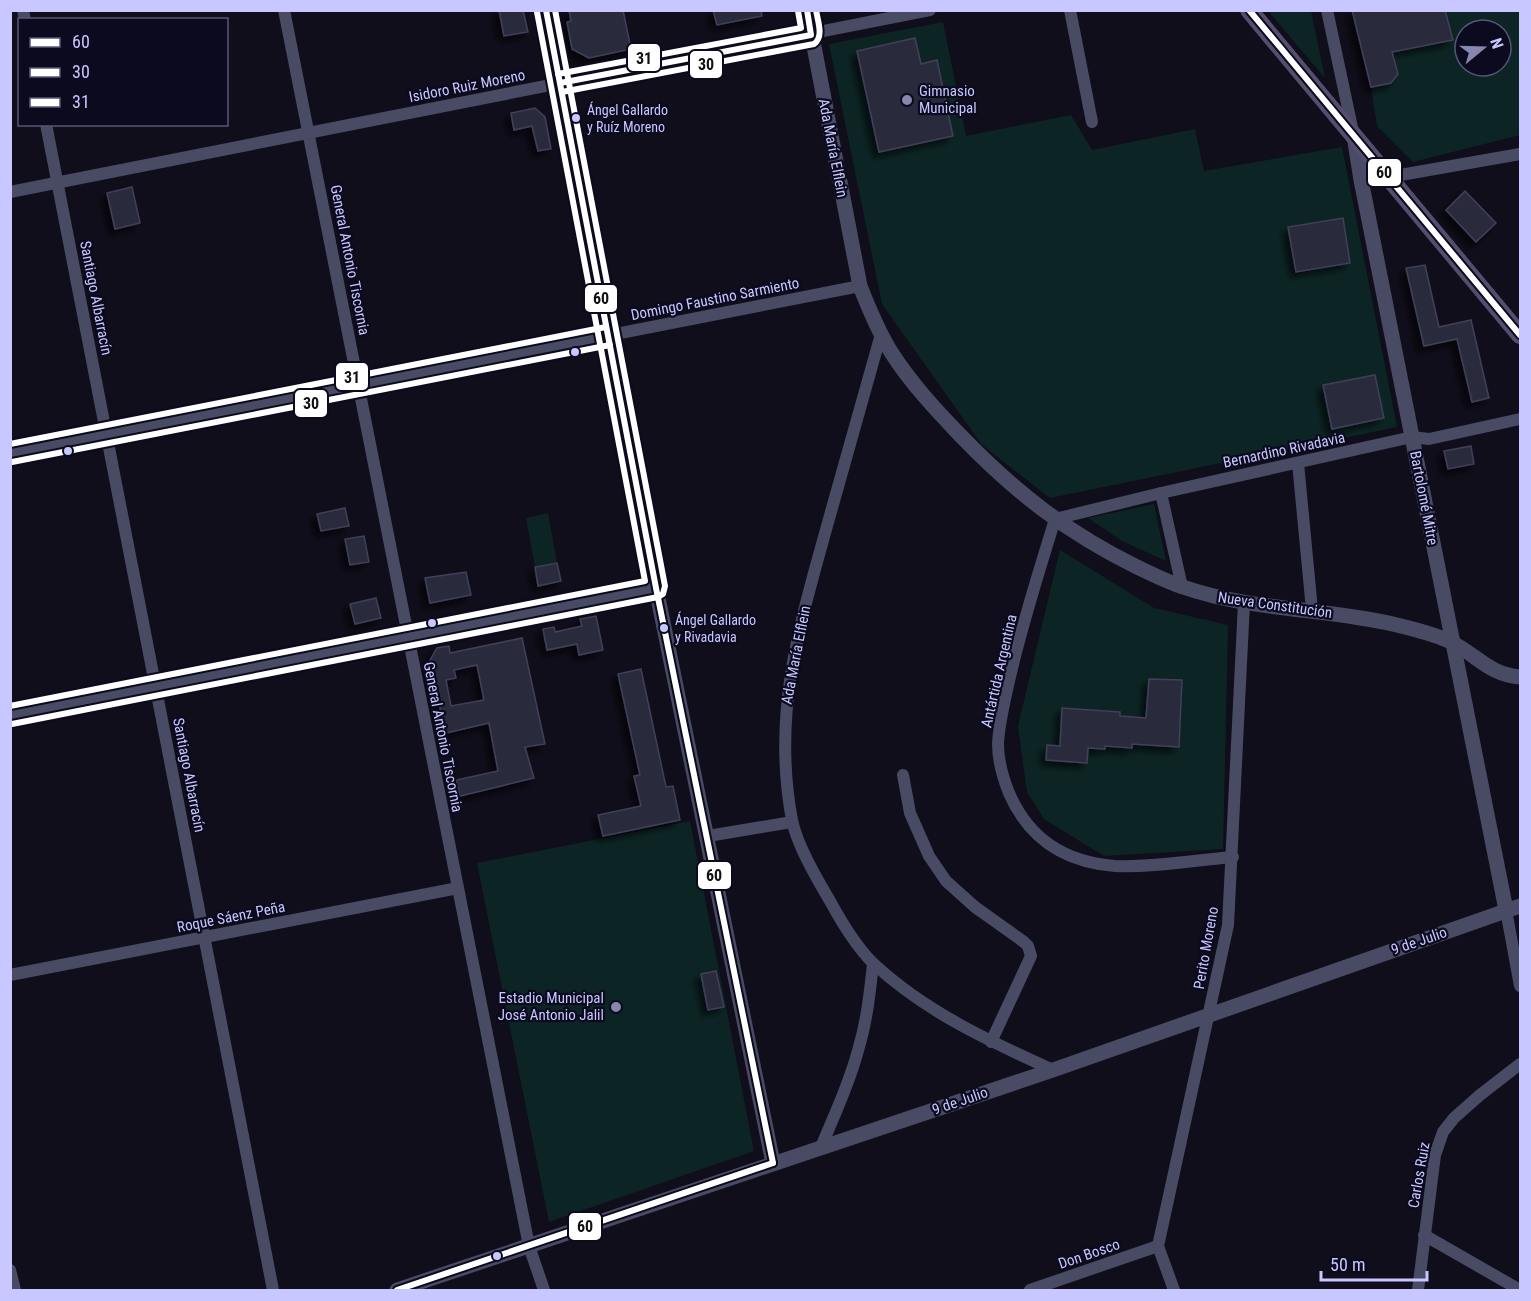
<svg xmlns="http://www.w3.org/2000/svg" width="1531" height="1301" font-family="'Roboto Condensed',sans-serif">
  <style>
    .green { fill: #0c2524; fill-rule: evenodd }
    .building { fill: #2c2b3d; stroke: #413f59; stroke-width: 1.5; fill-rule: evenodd; filter: url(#shadow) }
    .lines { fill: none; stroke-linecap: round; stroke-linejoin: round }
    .minor { stroke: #494a63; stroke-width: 12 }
    .tertiary { stroke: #494a63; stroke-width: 15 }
    .primary { stroke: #564d6e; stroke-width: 18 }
    .bus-1-casing { stroke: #0b0a1e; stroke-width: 10 }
    .bus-2-casing { stroke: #0b0a1e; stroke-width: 10 }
    .bus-3-casing { stroke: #0b0a1e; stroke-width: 10 }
    .bus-1 { stroke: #fff; stroke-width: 6 }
    .bus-2 { stroke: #fff; stroke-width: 6 }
    .bus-3 { stroke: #fff; stroke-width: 6 }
    .poi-dot { fill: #8786af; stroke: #0b0a1e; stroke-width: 2 }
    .bus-dot { fill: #c8c7ff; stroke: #0b0a1e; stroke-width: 2 }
    .labels { text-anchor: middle; stroke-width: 4.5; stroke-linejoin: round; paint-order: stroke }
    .bus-label { font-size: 14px; fill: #c8c7ff; stroke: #0b0a1e; text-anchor: start }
    .street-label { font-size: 15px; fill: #c8c7ff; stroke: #0b0a1e }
    .poi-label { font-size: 15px; fill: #c8c7ff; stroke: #0b0a1e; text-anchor: start }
    .line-badge { stroke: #0b0a1e; stroke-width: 2 }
    .pale-badge-label { font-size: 16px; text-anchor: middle; font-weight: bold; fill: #111 }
  </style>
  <defs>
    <filter id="shadow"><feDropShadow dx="-5.5" dy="5.5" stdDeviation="3" flood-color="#0009"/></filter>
  </defs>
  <rect width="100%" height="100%" fill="#0f0e1a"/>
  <g class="green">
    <path d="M1268 11H1311L1325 78Z"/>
    <path d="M1445 11H1520V135L1413 162 1377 126 1371 87 1391 83 1398 74 1392 52 1452 40ZM1465 30H1501V66H1465Z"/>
    <path d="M943 22 966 136 1071 115 1092 150 1195 129 1204 171 1342 147 1397 427 1050 498 982 445 882 304 829 44Z"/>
    <path d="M1154 504 1166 561 1122 541 1088 518Z"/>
    <path d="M548 513 557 563 535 567 526 518Z"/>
    <path d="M1060 550 1154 608 1228 625 1223 849 1104 856 1044 819 1027 792 1018 726Z"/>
    <path d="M690 821 754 1151 549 1222 477 863Z"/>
  </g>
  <g class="building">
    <path d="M499 10H523L528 32 504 36Z"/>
    <path d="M569 10H623L631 49 589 58 572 49 567 22 571 21Z"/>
    <path d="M713 10H761L762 16 717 25Z"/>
    <path d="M1352 10H1445L1453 40 1392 52 1398 74 1391 83 1371 87Z"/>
    <path d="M915 38 921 64 937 60 953 136 879 152 857 51Z"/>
    <path d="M535 108 545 117 551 149 538 151 532 126 514 130 511 113Z"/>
    <path d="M132 187 140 223 115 229 107 193Z"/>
    <path d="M1465 191 1496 223 1476 242 1446 210Z"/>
    <path d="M1343 218 1350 263 1296 272 1288 227Z"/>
    <path d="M1425 265 1439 327 1471 320 1489 398 1472 402 1457 339 1424 346 1406 268Z"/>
    <path d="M1375 375 1384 418 1332 429 1323 385Z"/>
    <path d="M1471 446 1474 464 1448 469 1444 451Z"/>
    <path d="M345 508 349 526 321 531 317 514Z"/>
    <path d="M364 536 369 562 350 565 345 539Z"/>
    <path d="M557 563 561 581 538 586 535 567Z"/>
    <path d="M466 572 471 595 430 603 425 578Z"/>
    <path d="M376 598 381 618 355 624 350 604Z"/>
    <path d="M596 616 603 650 579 655 577 644 547 650 543 629 554 627 555 632 582 626 580 619Z"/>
    <path d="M522 638 545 744 525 747 534 778 460 796 456 780 498 771 489 723 446 733 429 662 437 648 449 646 450 653ZM477 665 484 700 451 706 446 680 456 678 454 670Z"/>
    <path d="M641 669 666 787 673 786 680 820 603 836 598 815 641 806 634 776 640 775 618 674Z"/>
    <path d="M1149 679 1182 680 1179 747 1132 744V748L1105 746V749L1088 748 1087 763 1046 760 1047 745 1060 746 1062 708 1120 712V716L1146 718Z"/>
    <path d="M716 971 724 1007 708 1010 701 974Z"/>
  </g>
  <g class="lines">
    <g class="minor">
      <path d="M23 10 25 20"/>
      <path d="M284 10 529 1246 544 1290"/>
      <path d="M1070 10 1092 122"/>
      <path d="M1327 10 1353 132"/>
      <path d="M46 124 273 1290"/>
      <path d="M1389 177 1520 154"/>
      <path d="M10 192 930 10"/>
      <path d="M881 334C863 398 845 462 827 526 799 627 772 714 792 820 797 845 817 879 830 901 842 923 856 947 874 964 926 1012 989 1041 1053 1070"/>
      <path d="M10 453 860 286"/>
      <path d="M1298 463 1312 610"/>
      <path d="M1161 493 1182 587"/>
      <path d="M10 715 656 588"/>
      <path d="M903 775 910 813 929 856 946 881 975 907 1024 942 1028 946 1031 956 991 1042"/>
      <path d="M708 836 792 822"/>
      <path d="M1233 857C1196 860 1151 868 1115 866 1064 862 1029 839 1009 793 1003 778 998 760 998 744 999 722 1005 699 1010 677 1022 624 1039 572 1055 519L1161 493 1412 437 1429 439 1520 419"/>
      <path d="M1506 910 1520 986"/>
      <path d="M10 975 458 888"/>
      <path d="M821 1147C835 1114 850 1081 859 1047 867 1020 870 991 873 964"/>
      <path d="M1424 1235 1520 1290"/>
      <path d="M10 1270 15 1290"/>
      <path d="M1030 1290 1158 1246"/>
      <path d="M1174 1290 1158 1246 1228 925 1244 603"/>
      <path d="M1418 1290 1435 1155 1443 1132 1454 1118 1480 1095 1520 1064"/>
    </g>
    <g class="tertiary">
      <path d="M546 10 656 588 773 1163"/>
      <path d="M807 10 860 286C869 309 878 331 891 352 910 382 935 409 960 435 1015 492 1066 532 1137 567 1152 574 1167 582 1183 587 1252 611 1326 608 1397 625 1416 630 1435 634 1453 643 1479 657 1489 674 1520 677"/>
      <path d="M1354 136 1361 180 1506 910"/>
      <path d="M397 1290 1053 1070 1520 906"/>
    </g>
    <path class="primary" d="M1249 10 1520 335"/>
    <g class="bus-1-casing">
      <g id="bus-1">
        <path d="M546 10 656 588 773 1163"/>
        <path d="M1249 10 1520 335"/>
        <path d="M560 83 811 35 807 10"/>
        <path d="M397 1290 773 1163"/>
      </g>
    </g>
    <g class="bus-2-casing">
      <g id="bus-2">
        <path d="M562 92 814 44C824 37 818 22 816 10"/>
        <path d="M12 462 610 345"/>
        <path d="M12 724 658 597 663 594 665 586 555 10"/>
      </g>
    </g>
    <g class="bus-3-casing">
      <g id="bus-3">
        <path d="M558 74 801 28 798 11"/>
        <path d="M10 444 606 327"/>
        <path d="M10 706 645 581 537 12"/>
      </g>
    </g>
    <use href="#bus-1" class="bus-1"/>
    <use href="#bus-2" class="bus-2"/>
    <use href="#bus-3" class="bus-3"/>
  </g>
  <g class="poi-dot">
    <circle cx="907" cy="100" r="6"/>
    <circle cx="616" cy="1007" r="6"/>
  </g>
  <g class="bus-dot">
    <circle cx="576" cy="118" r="5"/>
    <circle cx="575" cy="352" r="5"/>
    <circle cx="68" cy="451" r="5"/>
    <circle cx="432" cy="623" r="5"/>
    <circle cx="664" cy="628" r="5"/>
    <circle cx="497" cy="1256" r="5"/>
  </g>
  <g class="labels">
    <g class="bus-label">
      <text x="587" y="115">Ángel Gallardo<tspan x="587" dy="17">y Ruíz Moreno</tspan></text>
      <text x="675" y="625">Ángel Gallardo<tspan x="675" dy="17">y Rivadavia</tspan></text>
    </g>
    <g class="street-label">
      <text transform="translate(467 86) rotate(-11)" y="5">Isidoro Ruiz Moreno</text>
      <text transform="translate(833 148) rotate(79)" y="5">Ada María Elflein</text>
      <text transform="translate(350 260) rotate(79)" y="5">General Antonio Tiscornia</text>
      <text transform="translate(96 298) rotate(79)" y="5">Santiago Albarracín</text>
      <text transform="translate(715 299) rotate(-11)" y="5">Domingo Faustino Sarmiento</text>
      <text transform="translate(1284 450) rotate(-12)" y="5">Bernardino Rivadavia</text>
      <text transform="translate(1424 498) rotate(79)" y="5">Bartolomé Mitre</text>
      <text transform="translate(1275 605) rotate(8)" y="5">Nueva Constitución</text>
      <text transform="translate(796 655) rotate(-79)" y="5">Ada María Elflein</text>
      <text transform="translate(999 671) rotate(-77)" y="5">Antártida Argentina</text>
      <text transform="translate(443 737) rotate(79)" y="5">General Antonio Tiscornia</text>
      <text transform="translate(189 775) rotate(79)" y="5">Santiago Albarracín</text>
      <text transform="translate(231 917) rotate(-11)" y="5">Roque Sáenz Peña</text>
      <text transform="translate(1419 941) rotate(-19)" y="5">9 de Julio</text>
      <text transform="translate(1206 948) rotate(-80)" y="5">Perito Moreno</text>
      <text transform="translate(960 1101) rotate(-19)" y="5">9 de Julio</text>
      <text transform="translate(1419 1175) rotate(-80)" y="5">Carlos Ruiz</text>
      <text transform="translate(1089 1254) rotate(-19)" y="5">Don Bosco</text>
    </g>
    <g class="poi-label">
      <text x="919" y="96">Gimnasio<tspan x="919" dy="17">Municipal</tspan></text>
      <text x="604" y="1003" text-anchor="end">Estadio Municipal<tspan x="604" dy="17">José Antonio Jalil</tspan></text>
    </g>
  </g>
  <g class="line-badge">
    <rect x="627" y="43" width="34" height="29" rx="6" fill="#fff"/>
    <rect x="689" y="50" width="34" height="29" rx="6" fill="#fff"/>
    <rect x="1367" y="158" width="35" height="29" rx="6" fill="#fff"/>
    <rect x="584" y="284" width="34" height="29" rx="6" fill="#fff"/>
    <rect x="335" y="362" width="34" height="29" rx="6" fill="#fff"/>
    <rect x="294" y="389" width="34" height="29" rx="6" fill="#fff"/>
    <rect x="697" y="861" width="35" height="29" rx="6" fill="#fff"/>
    <rect x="568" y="1212" width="34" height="29" rx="6" fill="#fff"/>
  </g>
  <g class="pale-badge-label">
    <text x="644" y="64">31</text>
    <text x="706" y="70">30</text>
    <text x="1384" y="178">60</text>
    <text x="601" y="304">60</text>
    <text x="352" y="383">31</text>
    <text x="311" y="409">30</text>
    <text x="714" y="881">60</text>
    <text x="585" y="1232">60</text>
  </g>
  <rect width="1531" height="1301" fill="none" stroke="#c8c7ff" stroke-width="24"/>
  <rect x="18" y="18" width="210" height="108" fill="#0b0a1e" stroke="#575678" stroke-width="1.5"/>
  <rect x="30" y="38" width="30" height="9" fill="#ffffff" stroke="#575678" stroke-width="1.5"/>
  <text x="72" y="48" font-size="18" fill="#c8c7ff">60</text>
  <rect x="30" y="68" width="30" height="9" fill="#ffffff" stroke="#575678" stroke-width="1.5"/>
  <text x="72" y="78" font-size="18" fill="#c8c7ff">30</text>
  <rect x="30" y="98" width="30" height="9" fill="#ffffff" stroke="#575678" stroke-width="1.5"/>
  <text x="72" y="108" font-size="18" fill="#c8c7ff">31</text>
  <g transform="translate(1483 48) rotate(71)"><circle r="28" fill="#0b0a1e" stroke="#575678" stroke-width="1.5"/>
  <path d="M0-4.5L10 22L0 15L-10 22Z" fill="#8786af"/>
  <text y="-9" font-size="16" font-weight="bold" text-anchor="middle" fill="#c8c7ff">N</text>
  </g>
  <path d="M1321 1271v9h106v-9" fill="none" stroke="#c8c7ff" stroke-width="3"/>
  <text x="1330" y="1271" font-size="18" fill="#c8c7ff" stroke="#0b0a1e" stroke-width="4.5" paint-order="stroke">50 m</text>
</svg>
